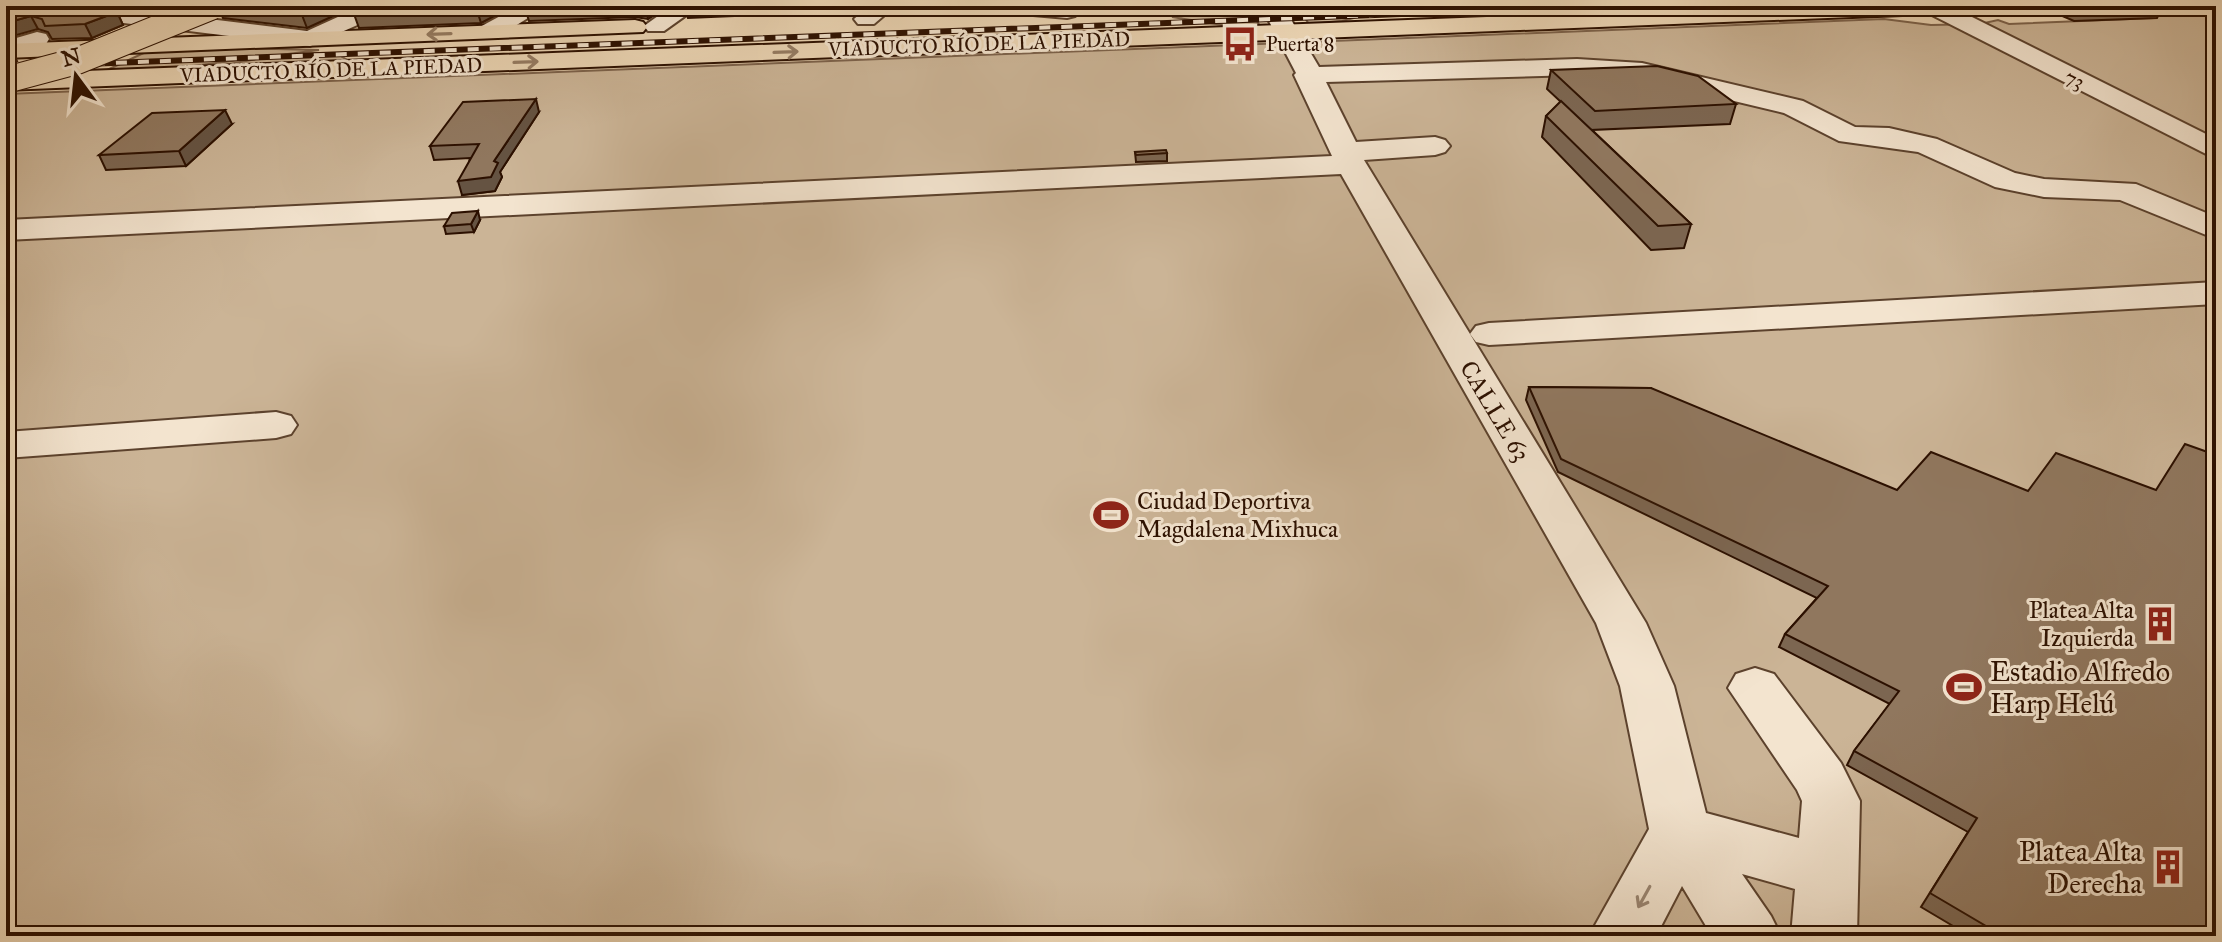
<svg xmlns="http://www.w3.org/2000/svg" width="2222" height="942" font-family="'IM FELL Great Primer',serif">
  <style>
    .green { fill: #cbb496; stroke: #7c624b; stroke-width: 2 }
    .lines { fill: none; stroke-linecap: round; stroke-linejoin: round }
    .minor-casing { stroke: #5c422d; stroke-width: 4 }
    .major-casing { stroke: #2c1000; stroke-width: 4 }
    .minor { fill: #f3e4cf; fill-rule: evenodd }
    .major { fill: #ecd6b5; fill-rule: evenodd }
    .rail-casing { stroke: #2c1000; stroke-width: 6 }
    .rail { stroke: #f3e4cf; stroke-width: 4; stroke-dasharray: 11; stroke-linecap: butt }
    .major-bridge-casing { stroke: #2c1000; stroke-width: 28; stroke-linecap: butt }
    .major-bridge { stroke: #ecd6b5; stroke-width: 26 }
    .wall { fill: #7c6651; stroke: #2c1000; stroke-width: 2 }
    .shaded-wall { fill: #655342; stroke: #2c1000; stroke-width: 2 }
    .building { fill: #90775e; stroke: #2c1000; stroke-width: 2 }
    .oneway { stroke: #967d64 }
    .oneway2 { stroke: #998572 }
    .labels { text-anchor: middle; stroke-width: 6; stroke-linejoin: round; paint-order: stroke }
    .far-street-label { font-size: 20px; fill: #2c1000; stroke: #f3e4cf }
    .far-poi-label { font-size: 20px; fill: #2c1000; stroke: #f3e4cf; text-anchor: start }
    .street-label { font-size: 24px; fill: #2c1000; stroke: #f3e4cf }
    .poi-label { font-size: 24px; fill: #2c1000; stroke: #f3e4cf; text-anchor: start }
    .near-poi-label { font-size: 28px; fill: #2c1000; stroke: #f3e4cf; text-anchor: start }
  </style>
  <rect width="100%" height="100%" fill="#ecd6b5"/>
  <filter id="stains"><feTurbulence type="fractalNoise" baseFrequency=".0025" numOctaves="4"/><feColorMatrix values="0 0 0 0 .2 0 0 0 0 .09 0 0 0 0 .02 0 0 0 .5 -.17"/></filter>
  <radialGradient id="worn" r=".72"><stop offset=".6" stop-color="#630" stop-opacity="0"/><stop offset="1" stop-color="#630" stop-opacity=".3"/></radialGradient>
  <g class="green">
    <path d="M2216 6V936H6V94L1884 19 1931 25 1980 24 1998 20 2009 24 2155 18 2133 8Z"/>
    <path d="M1298 8 1374 10 1378 12 1342 21 1309 24Z"/>
    <path d="M1250 10 1260 26 1235 27 1172 17Z"/>
    <path d="M239 48 319 50 177 68 107 70 148 51Z"/>
    <path d="M319 53 337 54 349 61 212 67 280 55Z"/>
  </g>
  <g class="lines">
    <g class="minor-casing">
      <g id="minor">
        <path d="M31 6H103L307 31 362 6H392L389 11 310 46 42 13 34 11Z"/>
        <path d="M519 6H547L496 38H478L475 33 478 28Z"/>
        <path d="M672 6H699L664 31H648L644 26Z"/>
        <path d="M869 6H895L874 24H858L854 19Z"/>
        <path d="M999 6H1075L1079 11 1075 16 1067 18 1010 13 1002 11Z"/>
        <path d="M1131 6H1153L1148 14H1132L1128 9Z"/>
        <path d="M1261 6H1283L1319 67 1577 59 1642 63 1803 101 1855 127 1889 128 1937 139 2015 173 2044 179 2136 184 2216 217V239L2120 200 2044 197 1995 187 1918 152 1839 141 1784 113 1642 79 1577 75 1326 82 1356 142 1435 137 1445 140 1450 146 1445 152 1435 155 1364 160 1646 623 1674 686 1706 813 1799 838 1802 801 1797 790 1728 688 1736 674 1755 668 1774 674 1841 763 1860 801 1857 936H1791L1795 889 1742 874 1771 916 1781 936H1712L1682 886 1656 936H1589L1649 829 1620 686 1596 623 1341 174 6 240V220L1332 156 1294 75 1296 73Z"/>
        <path d="M1950 6 2216 139V159L1926 12 1923 7Z"/>
        <path d="M37 32 46 34 49 39 46 44 6 56V41Z"/>
        <path d="M2216 282V304L1489 345 1476 342 1470 334 1476 326 1489 323Z"/>
        <path d="M276 412 291 416 297 425 291 434 276 438 6 458V432Z"/>
      </g>
    </g>
    <g class="major-casing">
      <g id="major">
        <path d="M1773 6H1963L1960 11 1952 13 6 90V74Z"/>
        <path d="M635 20 643 22 647 27 643 32 6 58V44Z"/>
      </g>
    </g>
    <use href="#minor" class="minor"/>
    <use href="#major" class="major"/>
    <g class="rail-casing">
      <path id="rail" d="M6 67 1613 6"/>
    </g>
    <use href="#rail" class="rail"/>
    <g class="major-bridge-casing">
      <path id="major-bridge" d="M6 80 77 61 213 6"/>
    </g>
    <use href="#major-bridge" class="major-bridge"/>
  </g>
  <g class="wall">
    <path d="M128 6H171L160 10Z"/>
    <path d="M218 6H355L307 28 223 18Z"/>
    <path d="M374 6H513L481 23 359 28 354 14Z"/>
    <path d="M528 6H668L648 19 635 17 529 21 525 8Z"/>
    <path d="M685 6H865L858 11 688 18Z"/>
    <path d="M894 6H942V9L895 10Z"/>
    <path d="M2039 6H2163L2157 18 2074 21Z"/>
    <path d="M6 8 117 12 123 25 92 38 52 39 48 32 38 29Z"/>
    <path d="M1551 70 1736 104 1730 124 1592 130 1691 224 1684 248 1651 250 1542 137 1546 116 1561 102 1547 89Z"/>
    <path d="M539 112 500 172 502 177 495 191 462 195 470 158 434 160 430 146Z"/>
    <path d="M232 124 186 166 106 170 99 155Z"/>
    <path d="M1135 152 1167 153V161L1136 162Z"/>
    <path d="M480 220 474 232 446 234 444 226Z"/>
    <path d="M1529 387 1651 388 2216 936H1970L1921 907 1968 832 1847 765 1854 751 1890 704 1779 647 1785 634 1817 598 1558 472 1526 400Z"/>
  </g>
  <g class="shaded-wall">
    <path d="M159 6H171L160 10Z"/>
    <path d="M321 6H355L307 28 302 15Z"/>
    <path d="M485 6H513L481 23 477 10Z"/>
    <path d="M645 6H668L648 19Z"/>
    <path d="M117 12 123 25 92 38 85 24Z"/>
    <path d="M31 16 38 29 6 38V23Z"/>
    <path d="M10 47 17 61 6 64V48Z"/>
    <path d="M536 99 539 112 500 172 502 177 495 191 462 195 458 181 494 161Z"/>
    <path d="M225 110 232 124 186 166 179 151Z"/>
    <path d="M478 211 480 220 474 232 471 224Z"/>
  </g>
  <g class="building">
    <path d="M12 6H70L117 12 85 24 45 26 42 19 31 16 6 23V8Z"/>
    <path d="M229 6H321L302 15Z"/>
    <path d="M374 6H485L477 10 354 14Z"/>
    <path d="M528 6H576L525 8Z"/>
    <path d="M1657 66 1698 76 1736 104 1595 111 1551 70Z"/>
    <path d="M536 99 494 161 498 163 491 177 458 181 479 144 430 146 463 102Z"/>
    <path d="M1561 101 1691 224 1658 226 1546 116Z"/>
    <path d="M225 110 179 151 99 155 152 113Z"/>
    <path d="M1166 150 1167 153 1136 155 1135 152Z"/>
    <path d="M478 211 471 224 444 226 452 213Z"/>
    <path d="M1529 387 1651 388 1897 490 1931 452 2028 491 2056 453 2156 490 2185 444 2216 455V936H2003L1930 893 1977 818 1854 751 1899 691 1785 634 1828 586 1561 459Z"/>
    <path d="M392 932 391 936H349Z"/>
  </g>
  <defs><path id="oneway-shaft" d="M-6 0H5M1.5-3L5.5 0L1.5 3" fill="none" stroke-width="1.6" stroke-linecap="round" stroke-linejoin="round" transform="scale(2)"/></defs>
  <g class="oneway">
    <use href="#oneway-shaft" transform="translate(439 34) rotate(178)"/>
    <use href="#oneway-shaft" transform="translate(786 52) rotate(-2)"/>
    <use href="#oneway-shaft" transform="translate(526 62) rotate(-2)"/>
  </g>
  <use class="oneway2" href="#oneway-shaft" transform="translate(1644 897) rotate(119)"/>
  <defs>
    <g id="bus-bare" transform="scale(2.76)"><path d="M-5-6H5V4H4V6H2V4H-2V6H-4V4H-5ZM-3.5-4V0h7V-4ZM-3.5 1.2v1.5H-2V1.2ZM2 1.2v1.5H3.5V1.2Z" fill="#8f2418" stroke="#f3e4cf" stroke-width="2.5" paint-order="stroke"/></g>
    <g id="stadium-bare" transform="scale(2.76)"><path d="M0-5a6.5 5 0 1 0 0 10a6.5 5 0 1 0 0-10ZM-3.5-1.8h7v3.6h-7Z" fill="#8f2418" stroke="#f3e4cf" stroke-width="2.5" paint-order="stroke"/></g>
    <g id="building-bare" transform="scale(2.76)"><path d="M-4-6H4V6H1V3H-1V6H-4ZM-2.5-4.3h1.7v1.8h-1.7ZM.8-4.3h1.7v1.8H.8ZM-2.5-1h1.7V.8h-1.7ZM.8-1h1.7V.8H.8Z" fill="#8f2418" stroke="#f3e4cf" stroke-width="2.5" paint-order="stroke"/></g>
  </defs>
  <g fill-rule="evenodd">
    <use href="#bus-bare" x="1240" y="44"/>
    <use href="#stadium-bare" x="1111" y="515"/>
    <use href="#building-bare" x="2160" y="624"/>
    <use href="#stadium-bare" x="1964" y="687"/>
    <use href="#building-bare" x="2168" y="867"/>
  </g>
  <g class="labels">
    <g class="far-street-label">
      <text transform="translate(979 44) rotate(-2)" y="7">VIADUCTO RÍO DE LA PIEDAD</text>
      <text transform="translate(331 70) rotate(-2)" y="7">VIADUCTO RÍO DE LA PIEDAD</text>
      <text transform="translate(2075 79) rotate(27)" y="7">73</text>
    </g>
    <g class="far-poi-label">
      <text x="1266" y="51">Puerta 8</text>
    </g>
    <g class="street-label">
      <text transform="translate(1495 411) rotate(59)" y="8">CALLE 63</text>
    </g>
    <g class="poi-label">
      <text x="1137" y="509">Ciudad Deportiva<tspan x="1137" dy="28">Magdalena Mixhuca</tspan></text>
      <text x="2134" y="618" text-anchor="end">Platea Alta<tspan x="2134" dy="28">Izquierda</tspan></text>
    </g>
    <g class="near-poi-label">
      <text x="1990" y="681">Estadio Alfredo<tspan x="1990" dy="32">Harp Helú</tspan></text>
      <text x="2142" y="861" text-anchor="end">Platea Alta<tspan x="2142" dy="32">Derecha</tspan></text>
    </g>
  </g>
  <rect width="2222" height="942" fill="none" stroke="#ecd6b5" stroke-width="32"/>
  <rect x="8" y="8" width="2206" height="926" fill="none" stroke="#2c1000" stroke-width="4"/>
  <rect x="16" y="16" width="2190" height="910" fill="none" stroke="#2c1000" stroke-width="2"/>
  <g transform="translate(76 76) rotate(345)" stroke="#f3e4cf" stroke-width="6" paint-order="stroke">
  <path d="M0-6L14 30L0 20L-14 30Z" fill="#2c1000"/>
  <text y="-12" font-size="22" font-weight="bold" text-anchor="middle" fill="#2c1000">N</text>
  </g>
  <rect width="100%" height="100%" filter="url(#stains)"/>
  <rect width="100%" height="100%" fill="url(#worn)"/>
</svg>
